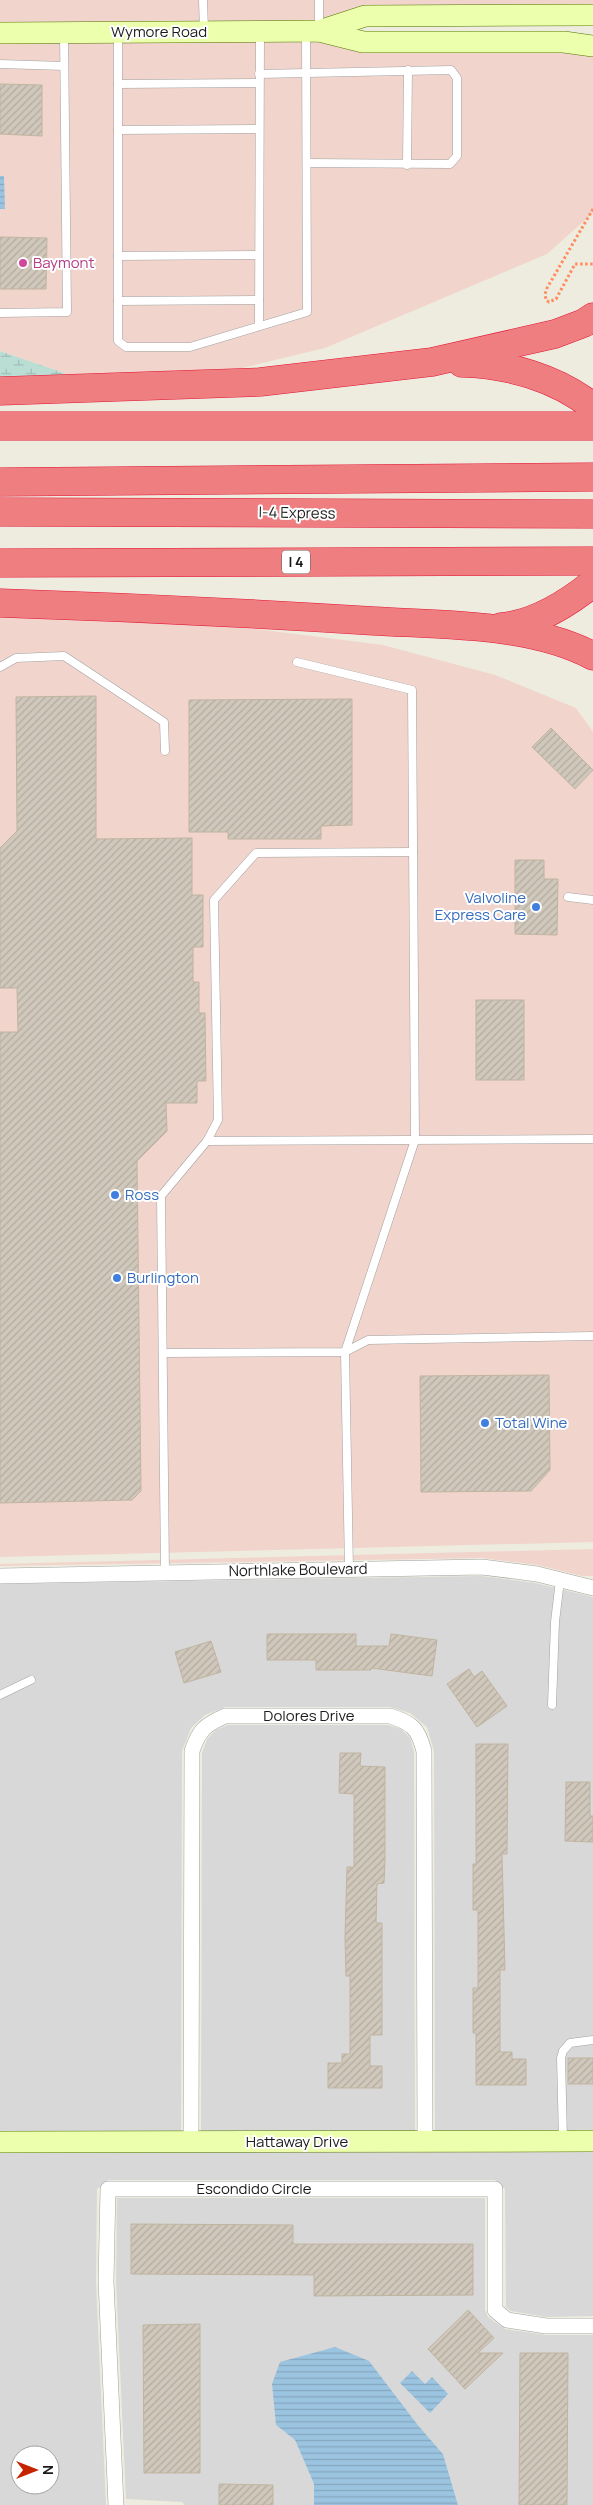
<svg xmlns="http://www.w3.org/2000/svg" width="593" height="2505" font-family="Manrope,sans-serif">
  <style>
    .residential { fill: #d9d8d8; fill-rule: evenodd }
    .commercial { fill: #f1d4cc }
    .wetland { fill: url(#wetland-marsh) }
    .water { fill: url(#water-rules) }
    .building { fill: url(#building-hatch); stroke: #c0b4a0 }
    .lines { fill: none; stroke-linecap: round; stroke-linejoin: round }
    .lane-casing { stroke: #a2a2a2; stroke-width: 9 }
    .street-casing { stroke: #a2a2a2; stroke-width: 16 }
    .secondary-casing { stroke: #527400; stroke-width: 22 }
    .highway-casing { stroke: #e41436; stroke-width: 29 }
    .path { stroke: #ff8c5f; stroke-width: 3; stroke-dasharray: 2.5 2.5; stroke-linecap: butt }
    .lane { stroke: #fff; stroke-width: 8 }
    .street { stroke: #fff; stroke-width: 15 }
    .secondary { stroke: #ecffac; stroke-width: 21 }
    .highway { stroke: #ee7e7f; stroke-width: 28 }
    .hotel-dot { fill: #d1479c; stroke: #fff; stroke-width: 2 }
    .shop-dot { fill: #3f7fe0; stroke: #fff; stroke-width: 2 }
    .labels { text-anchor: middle; stroke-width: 4; stroke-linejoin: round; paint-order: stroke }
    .shield { fill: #fff; stroke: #5f5f5f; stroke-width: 1 }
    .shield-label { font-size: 14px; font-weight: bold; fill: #1b1b1b }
    .street-label { font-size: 15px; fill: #1b1b1b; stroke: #fff }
    .hotel-label { font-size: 15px; fill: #b23c85; stroke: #fff; text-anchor: start }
    .shop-label { font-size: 15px; fill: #366cbe; stroke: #fff; text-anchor: start }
  </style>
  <defs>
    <pattern id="wetland-marsh" width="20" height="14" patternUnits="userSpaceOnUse" patternTransform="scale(1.25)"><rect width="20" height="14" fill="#baded4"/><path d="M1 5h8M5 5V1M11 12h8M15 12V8" fill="none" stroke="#9fbeb5"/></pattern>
    <pattern id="water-rules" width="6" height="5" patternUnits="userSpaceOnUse" patternTransform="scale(1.25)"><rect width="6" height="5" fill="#9bc4e0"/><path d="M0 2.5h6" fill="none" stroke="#85a8c0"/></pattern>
    <pattern id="building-hatch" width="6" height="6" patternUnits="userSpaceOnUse" patternTransform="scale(1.25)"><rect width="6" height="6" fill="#d1c8bc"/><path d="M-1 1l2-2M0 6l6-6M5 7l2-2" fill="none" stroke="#b3aba1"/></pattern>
  </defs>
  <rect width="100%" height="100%" fill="#eeecdf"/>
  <g class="residential">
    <path d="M481 1576 535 1583 593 1597V2132L435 2134 434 1751 427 1727 410 1713 390 1707H225L205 1715 191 1728 182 1751 181 2133H0V1584Z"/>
    <path d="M228 1725H388L401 1729 410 1738 414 1752 415 2134 201 2133 202 1753 207 1739 216 1730Z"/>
    <path d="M593 2150V2316L547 2317 511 2311 506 2307 505 2189 495 2180H108L97 2189 96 2282 106 2505H0V2151ZM20 2455H50V2485H20Z"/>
    <path d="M117 2198H485V2310L488 2317 505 2329 546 2335H593V2505H458L443 2454 417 2424 276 2425 295 2440 314 2484V2505H185L182 2502 126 2499 116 2281Z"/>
  </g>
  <g class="commercial">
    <path d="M0 0H593V6L318 22 312 20 311 22 0 24Z"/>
    <path d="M312 40 313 43 319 41 563 51 593 55V213L547 254 325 348 213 375 68 380 64 373 0 351V42Z"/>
    <path d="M0 614 193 621 383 645 495 675 576 708 593 732V1542L0 1557Z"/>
    <path d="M593 1549V1576H582L538 1565 482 1558 0 1566V1564Z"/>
  </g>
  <path class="wetland" d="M0 351 64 373 68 380 0 382Z"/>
  <g class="water">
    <path d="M0 176H4L5 209H0Z"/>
    <path d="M335 2347 369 2361 417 2424 443 2454 458 2505H314V2484L295 2440 276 2425 272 2384 280 2362Z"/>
    <path d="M412 2371 425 2384 432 2377 448 2394 430 2413 400 2383Z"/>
  </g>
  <g class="building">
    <path d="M0 84 42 85V136L0 134Z"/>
    <path d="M0 237 47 238 46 289H0Z"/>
    <path d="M96 696V839L192 838V895H203V947H193V982H199V1013H205L206 1081H197V1103H166L167 1131 137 1161 141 1491 132 1500 0 1503V1032H18L17 988H0V848L17 831 16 697Z"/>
    <path d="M352 699V825L321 826V839H228V832H189V700Z"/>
    <path d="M551 728 593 770 575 789 532 747Z"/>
    <path d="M515 860H544V879H558L557 935 515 934Z"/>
    <rect x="476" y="1000" width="48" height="80"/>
    <path d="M549 1375 550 1470 531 1491 421 1492 420 1376Z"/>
    <path d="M267 1634H356V1646H389L391 1634 437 1640 432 1676 371 1668V1670H316V1660H267Z"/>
    <path d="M211 1641 221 1672 184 1683 175 1652Z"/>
    <path d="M469 1669 474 1677 482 1671 507 1706 477 1727 447 1684Z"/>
    <path d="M476 1744H508L507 1854H502L505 1970H500V2052H512V2059H526V2085H476V2033H473V1988H478V1910H473V1864H476Z"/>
    <path d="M340 1753H361L360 1766 385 1767V1861L384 1883 377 1884 376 1923H382V2035H370V2066H382V2088H328V2063H342V2054H350V1976H346L345 1937 347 1867H354V1794L339 1793Z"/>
    <path d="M566 1782H590V1816H593V1842L565 1841Z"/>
    <rect x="568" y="2058" width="25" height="26"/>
    <path d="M131 2224 293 2225V2244H473V2295L314 2296V2275L131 2274Z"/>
    <path d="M468 2310 494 2338 478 2353H503L465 2389 428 2349Z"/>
    <path d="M200 2324V2473H144L143 2325Z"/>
    <path d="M520 2353H568L567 2505H519Z"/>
    <path d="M219 2484 273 2485V2505H219Z"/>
  </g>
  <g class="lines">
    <g class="lane-casing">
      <g id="lane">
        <path d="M203 0 204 30"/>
        <path d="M319 29V0"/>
        <path d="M118 34V341L126 347H190L307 312 306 32"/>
        <path d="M0 64 64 66"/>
        <path d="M259 74 451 70 457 78V156L450 164 307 163"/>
        <path d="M118 84 259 83"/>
        <path d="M118 130 259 129"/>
        <path d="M407 165 408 70"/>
        <path d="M118 256 259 255"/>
        <path d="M118 301 259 300"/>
        <path d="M0 313 67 312 64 35"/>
        <path d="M259 326 260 34"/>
        <path d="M297 662 412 690 415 1140 345 1352 349 1569"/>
        <path d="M0 667 16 658 64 656 164 722 165 751"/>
        <path d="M568 897 593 900"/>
        <path d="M207 1141 593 1139"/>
        <path d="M163 1353 345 1352 368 1340 593 1336"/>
        <path d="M165 1573 161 1196 207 1141 218 1120 214 900 256 853 413 852"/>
        <path d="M0 1695 31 1680"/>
        <path d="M552 1705 555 1622 560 1580"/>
        <path d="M563 2139 561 2058 563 2051 570 2043 593 2040"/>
      </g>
    </g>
    <g class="street-casing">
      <g id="street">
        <path d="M0 1576 482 1567 537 1574 593 1588"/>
        <path d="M191 2142 192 1751C199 1730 205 1725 225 1716H390C412 1723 418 1728 424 1751L425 2143"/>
        <path d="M116 2505 106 2281 108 2189H495V2310L507 2320 546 2326H593"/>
      </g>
    </g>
    <g class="secondary-casing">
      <g id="secondary">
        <path d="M319 31 365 16 593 15"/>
        <path d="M0 33 319 31 363 42H564L593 46"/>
        <path d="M0 2142 593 2141"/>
      </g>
    </g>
    <g class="highway-casing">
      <g id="highway">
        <path d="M462 363C508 364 557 378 593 407"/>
        <path d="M0 391 260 382 432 362 555 334 584 323 593 317"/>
        <path d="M0 426H593"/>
        <path d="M0 482 593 477"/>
        <path d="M0 512 593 514"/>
        <path d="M0 563 593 561"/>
        <path d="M0 603C125 607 249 613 374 621 443 625 531 623 593 656"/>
        <path d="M501 627C535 624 567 604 593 583"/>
      </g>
    </g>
    <path class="path" d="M593 209 547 288 545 294 546 300 549 302 556 299 575 264H593"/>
    <use href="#lane" class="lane"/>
    <use href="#street" class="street"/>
    <use href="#secondary" class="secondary"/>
    <use href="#highway" class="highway"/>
  </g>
  <circle class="hotel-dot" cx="23" cy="263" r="5"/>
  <g class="shop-dot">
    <circle cx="536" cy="907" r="5"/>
    <circle cx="115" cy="1195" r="5"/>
    <circle cx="117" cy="1278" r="5"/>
    <circle cx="485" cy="1423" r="5"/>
  </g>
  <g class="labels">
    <rect class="shield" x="282" y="550.5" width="28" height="23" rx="4"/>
    <g class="shield-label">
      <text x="296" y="567">I 4</text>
    </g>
    <g class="street-label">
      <text x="159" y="37">Wymore Road</text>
      <text transform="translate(297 513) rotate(1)" y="5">I-4 Express</text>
      <text transform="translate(298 1570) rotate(-1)" y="5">Northlake Boulevard</text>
      <text x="309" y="1721">Dolores Drive</text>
      <text x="297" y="2147">Hattaway Drive</text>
      <text x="254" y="2194">Escondido Circle</text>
    </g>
    <g class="hotel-label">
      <text x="33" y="268">Baymont</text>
    </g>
    <g class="shop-label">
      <text x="526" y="903" text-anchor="end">Valvoline<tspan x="526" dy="17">Express Care</tspan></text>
      <text x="125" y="1200">Ross</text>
      <text x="127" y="1283">Burlington</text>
      <text x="495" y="1428">Total Wine</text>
    </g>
  </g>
  <g transform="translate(35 2470) rotate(90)"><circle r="24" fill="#ffffff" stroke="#a4a4a4"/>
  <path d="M0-4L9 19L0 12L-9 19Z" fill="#c62400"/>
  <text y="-8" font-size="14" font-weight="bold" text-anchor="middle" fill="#1b1b1b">N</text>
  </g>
</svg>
